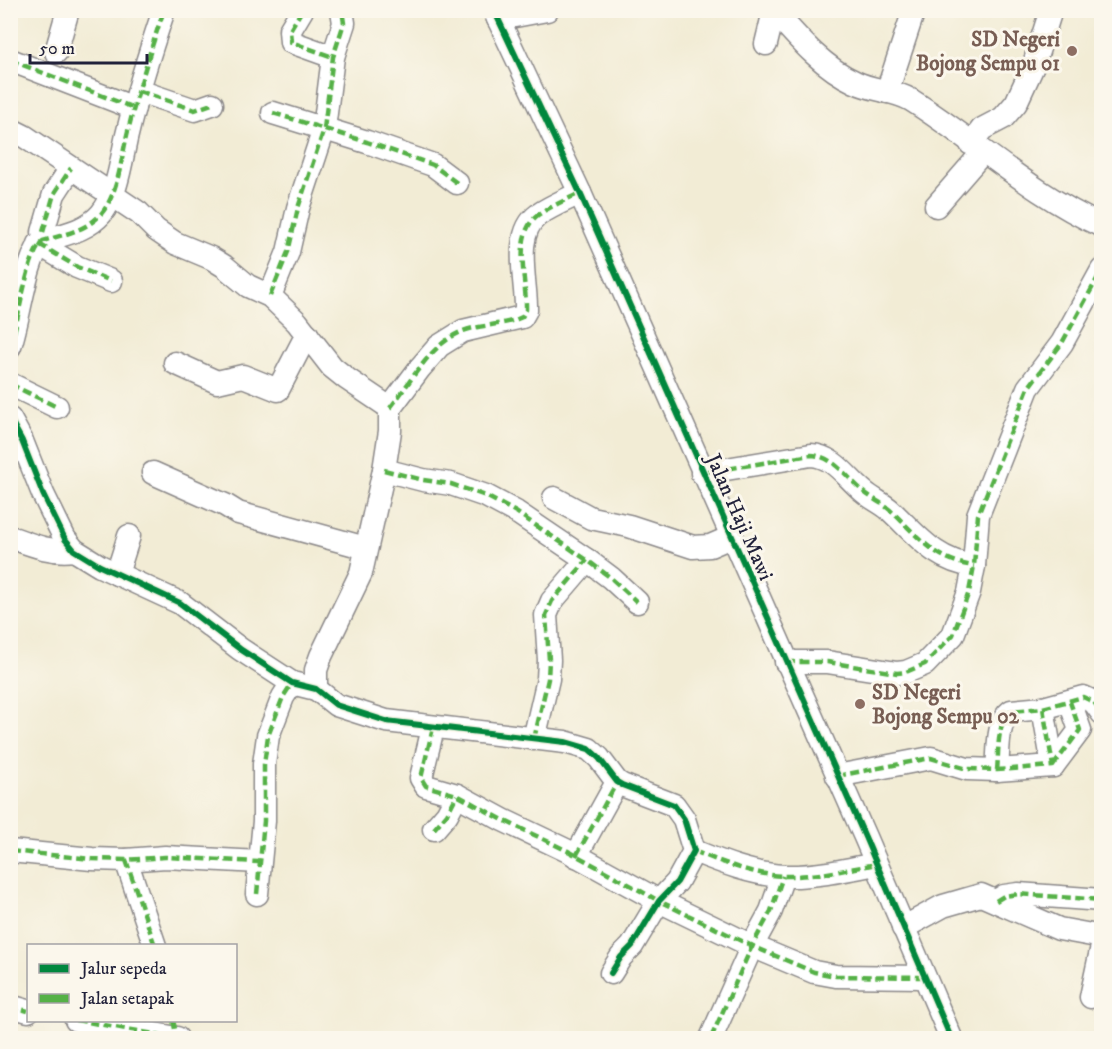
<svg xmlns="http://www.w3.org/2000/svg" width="1112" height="1049" font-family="'IM FELL DW Pica',serif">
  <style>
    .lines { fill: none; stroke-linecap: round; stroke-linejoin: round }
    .minor-casing { stroke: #8a8788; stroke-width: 25 }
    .minor { stroke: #fff; stroke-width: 22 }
    .quiet { stroke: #55b146; stroke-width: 4.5; stroke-dasharray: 9 4.5; stroke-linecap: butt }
    .cycleway-casing { stroke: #fbf7ec; stroke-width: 10 }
    .cycleway { stroke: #00873e; stroke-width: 6 }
    .education-dot { fill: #8d6e63; stroke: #fbf7ec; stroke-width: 2 }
    .labels { text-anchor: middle; stroke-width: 6; stroke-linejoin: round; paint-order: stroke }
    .education-label { font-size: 21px; font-weight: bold; fill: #785e54; stroke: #fbf7ec; text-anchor: end }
    .street-label { font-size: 21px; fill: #22223b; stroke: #fbf7ec }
  </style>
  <rect width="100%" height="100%" fill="#fbf7ec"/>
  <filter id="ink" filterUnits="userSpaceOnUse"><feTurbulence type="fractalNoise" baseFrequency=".0167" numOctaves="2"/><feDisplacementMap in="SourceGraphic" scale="12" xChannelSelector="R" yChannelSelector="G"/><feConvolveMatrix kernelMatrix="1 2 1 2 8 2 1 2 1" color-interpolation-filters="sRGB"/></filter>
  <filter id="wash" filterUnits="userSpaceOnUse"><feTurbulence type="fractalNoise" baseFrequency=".008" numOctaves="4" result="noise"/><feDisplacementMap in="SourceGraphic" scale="24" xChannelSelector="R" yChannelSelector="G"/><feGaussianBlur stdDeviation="1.35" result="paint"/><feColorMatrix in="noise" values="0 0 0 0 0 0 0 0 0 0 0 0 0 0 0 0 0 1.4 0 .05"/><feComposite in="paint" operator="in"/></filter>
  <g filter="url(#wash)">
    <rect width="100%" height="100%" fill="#f2ecd5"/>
  </g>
  <g filter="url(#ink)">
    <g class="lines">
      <g class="minor-casing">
        <g id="minor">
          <path d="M302 10 290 30 291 42 333 57"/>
          <path d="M494 10 580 193 865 837 951 1038"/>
          <path d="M773 10C797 37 822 67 855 82 873 91 894 90 911 100 976 141 1031 194 1102 226"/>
          <path d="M498 19 547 10"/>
          <path d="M766 44 774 11"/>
          <path d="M56 52 68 10"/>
          <path d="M10 60 134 108"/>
          <path d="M139 91 195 110 212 104"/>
          <path d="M887 92 914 10"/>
          <path d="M273 113 367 142 433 165 457 183"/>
          <path d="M10 129 24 136 139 213 156 230 175 243 211 258 224 266 248 286 270 296 297 322 332 367 347 379 390 408"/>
          <path d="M971 144 982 129 1003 118 1016 103 1034 64 1051 10"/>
          <path d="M936 206 983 152"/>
          <path d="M43 232 54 194 71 168"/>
          <path d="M39 244 77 267 111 281"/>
          <path d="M270 296 288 252 298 208 324 129 333 57 344 23 342 10"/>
          <path d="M10 346C19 322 26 256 43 241 64 234 86 231 101 214 118 194 121 160 127 135 137 93 150 51 164 10"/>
          <path d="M175 363 217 382 243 376 278 390 307 334"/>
          <path d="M10 384 57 407"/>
          <path d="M10 419 22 441 43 494 65 539 74 550 100 566 180 603 240 649 292 683 316 689 336 705 386 721 565 742 589 749 599 758 617 782 622 785 674 805 684 819 694 851 677 882 659 901 632 946 621 957 611 973"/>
          <path d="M384 470 423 480 451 484 486 496 516 512 587 560 611 578 637 602"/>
          <path d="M153 473 225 505 238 513 366 548"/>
          <path d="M702 473 811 455C834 456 847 478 863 491 872 499 882 503 890 510 917 535 935 561 974 566"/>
          <path d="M554 498 591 518 629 526 693 547 710 546 731 537"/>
          <path d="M10 537C32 545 51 553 74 550"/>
          <path d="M117 574 129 536"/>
          <path d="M786 662H827L897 673 906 672 925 664 953 635 969 592 974 566 978 515 1028 388 1062 343 1102 270"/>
          <path d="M316 689V670L321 656 361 573 384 470 390 431V408L420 368 439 346 463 331 522 317 526 310C527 283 512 234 538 215 551 206 566 200 580 193"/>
          <path d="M433 728 421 778 426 786 457 795 503 820 570 852 659 901 752 946 814 972 836 976 924 977"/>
          <path d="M534 739 548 679 549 660 546 615 552 601 587 560"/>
          <path d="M1053 766 1080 730 1070 702"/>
          <path d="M997 770C999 753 996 722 1011 711L1043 708 1083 697 1094 702 1102 713"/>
          <path d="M837 776 931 758 967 769 997 770 1053 766 1043 708"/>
          <path d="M434 829 447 814 457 795"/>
          <path d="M10 851 92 859 126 860 165 857 259 862"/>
          <path d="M694 851C721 862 754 875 784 876 814 877 846 870 876 864"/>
          <path d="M576 856 617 782"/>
          <path d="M126 860 155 946"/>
          <path d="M257 894 264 821V764L268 736 283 697 292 683"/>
          <path d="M996 901 1004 896 1018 894 1102 900"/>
          <path d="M903 928 943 906 981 895 1059 929 1097 936 1102 941"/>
          <path d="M1091 997 1102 946"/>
          <path d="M10 1006 28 1011"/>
          <path d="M76 1020 177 1038"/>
          <path d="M711 1038 752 946 771 911 783 876"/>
        </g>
      </g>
      <use href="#minor" class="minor"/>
      <g class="quiet">
        <path d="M302 10 290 30 291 42 333 57"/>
        <path d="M10 60 134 108"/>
        <path d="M139 91 195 110 212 104"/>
        <path d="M273 113 367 142 433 165 457 183"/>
        <path d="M43 232 54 194 71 168"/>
        <path d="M39 244 77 267 111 281"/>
        <path d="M270 296 288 252 298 208 324 129 333 57 344 23 342 10"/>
        <path d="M10 346C19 322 26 256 43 241 64 234 86 231 101 214 118 194 121 160 127 135 137 93 150 51 164 10"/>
        <path d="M10 384 57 407"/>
        <path d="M390 408C411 382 430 344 463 331 482 324 504 326 522 317L526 310C527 283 512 234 538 215 551 206 566 200 580 193"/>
        <path d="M384 470 423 480 451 484 486 496 516 512 587 560 611 578 637 602"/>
        <path d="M702 473 811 455C834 456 847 478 863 491 872 499 882 503 890 510 917 535 935 561 974 566"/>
        <path d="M786 662H827L897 673 906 672 925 664 953 635 969 592 974 566 978 515 1028 388 1062 343 1102 270"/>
        <path d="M433 728 421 778 426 786 457 795 503 820 570 852 659 901 752 946 814 972 836 976 924 977"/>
        <path d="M534 739 548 679 549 660 546 615 552 601 587 560"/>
        <path d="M1053 766 1080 730 1070 702"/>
        <path d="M997 770C999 753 996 722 1011 711L1043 708 1083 697 1094 702 1102 713"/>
        <path d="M837 776 931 758 967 769 997 770 1053 766 1043 708"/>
        <path d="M434 829 447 814 457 795"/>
        <path d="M10 851 92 859 126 860 165 857 259 862"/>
        <path d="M694 851C721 862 754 875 784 876 814 877 846 870 876 864"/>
        <path d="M576 856 617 782"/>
        <path d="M126 860 155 946"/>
        <path d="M257 894 264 821V764L268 736 283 697 292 683"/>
        <path d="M996 901 1004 896 1018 894 1102 900"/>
        <path d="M10 1006 28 1011"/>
        <path d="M76 1020 177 1038"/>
        <path d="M173 1020 177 1038"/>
        <path d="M711 1038 752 946 771 911 783 876"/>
      </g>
      <g class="cycleway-casing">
        <g id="cycleway">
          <path d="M494 10 580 193 865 837 951 1038"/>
          <path d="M10 419 22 441 43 494 65 539 74 550 100 566 180 603 240 649 292 683 316 689 336 705 386 721 565 742 589 749 599 758 617 782 622 785 674 805 684 819 694 851 677 882 659 901 632 946 621 957 611 973"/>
        </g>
      </g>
      <use href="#cycleway" class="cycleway"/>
    </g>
  </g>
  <g class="education-dot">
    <circle cx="1072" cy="51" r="6"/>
    <circle cx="860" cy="704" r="6"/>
  </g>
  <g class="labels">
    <g class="education-label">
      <text x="1060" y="46">SD Negeri<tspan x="1060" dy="24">Bojong Sempu 01</tspan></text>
      <text x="872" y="699" text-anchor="start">SD Negeri<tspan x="872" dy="24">Bojong Sempu 02</tspan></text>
    </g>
    <g class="street-label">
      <text transform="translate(740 517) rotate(66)" y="7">Jalan Haji Mawi</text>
    </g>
  </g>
  <rect width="1112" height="1049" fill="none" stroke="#fbf7ec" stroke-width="36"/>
  <rect x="27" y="944" width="210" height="78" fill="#fbf7ec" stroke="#a4a2a5" stroke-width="1.5"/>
  <rect x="39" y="964" width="30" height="9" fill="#00873e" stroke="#a4a2a5" stroke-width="1.5"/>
  <text x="81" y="974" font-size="18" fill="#22223b">Jalur sepeda</text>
  <rect x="39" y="994" width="30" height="9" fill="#55b146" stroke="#a4a2a5" stroke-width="1.5"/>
  <text x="81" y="1004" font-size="18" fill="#22223b">Jalan setapak</text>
  <path d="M30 54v9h117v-9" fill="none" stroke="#22223b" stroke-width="3"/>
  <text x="39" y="54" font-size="18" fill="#22223b" stroke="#fbf7ec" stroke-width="4.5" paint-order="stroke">50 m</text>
</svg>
